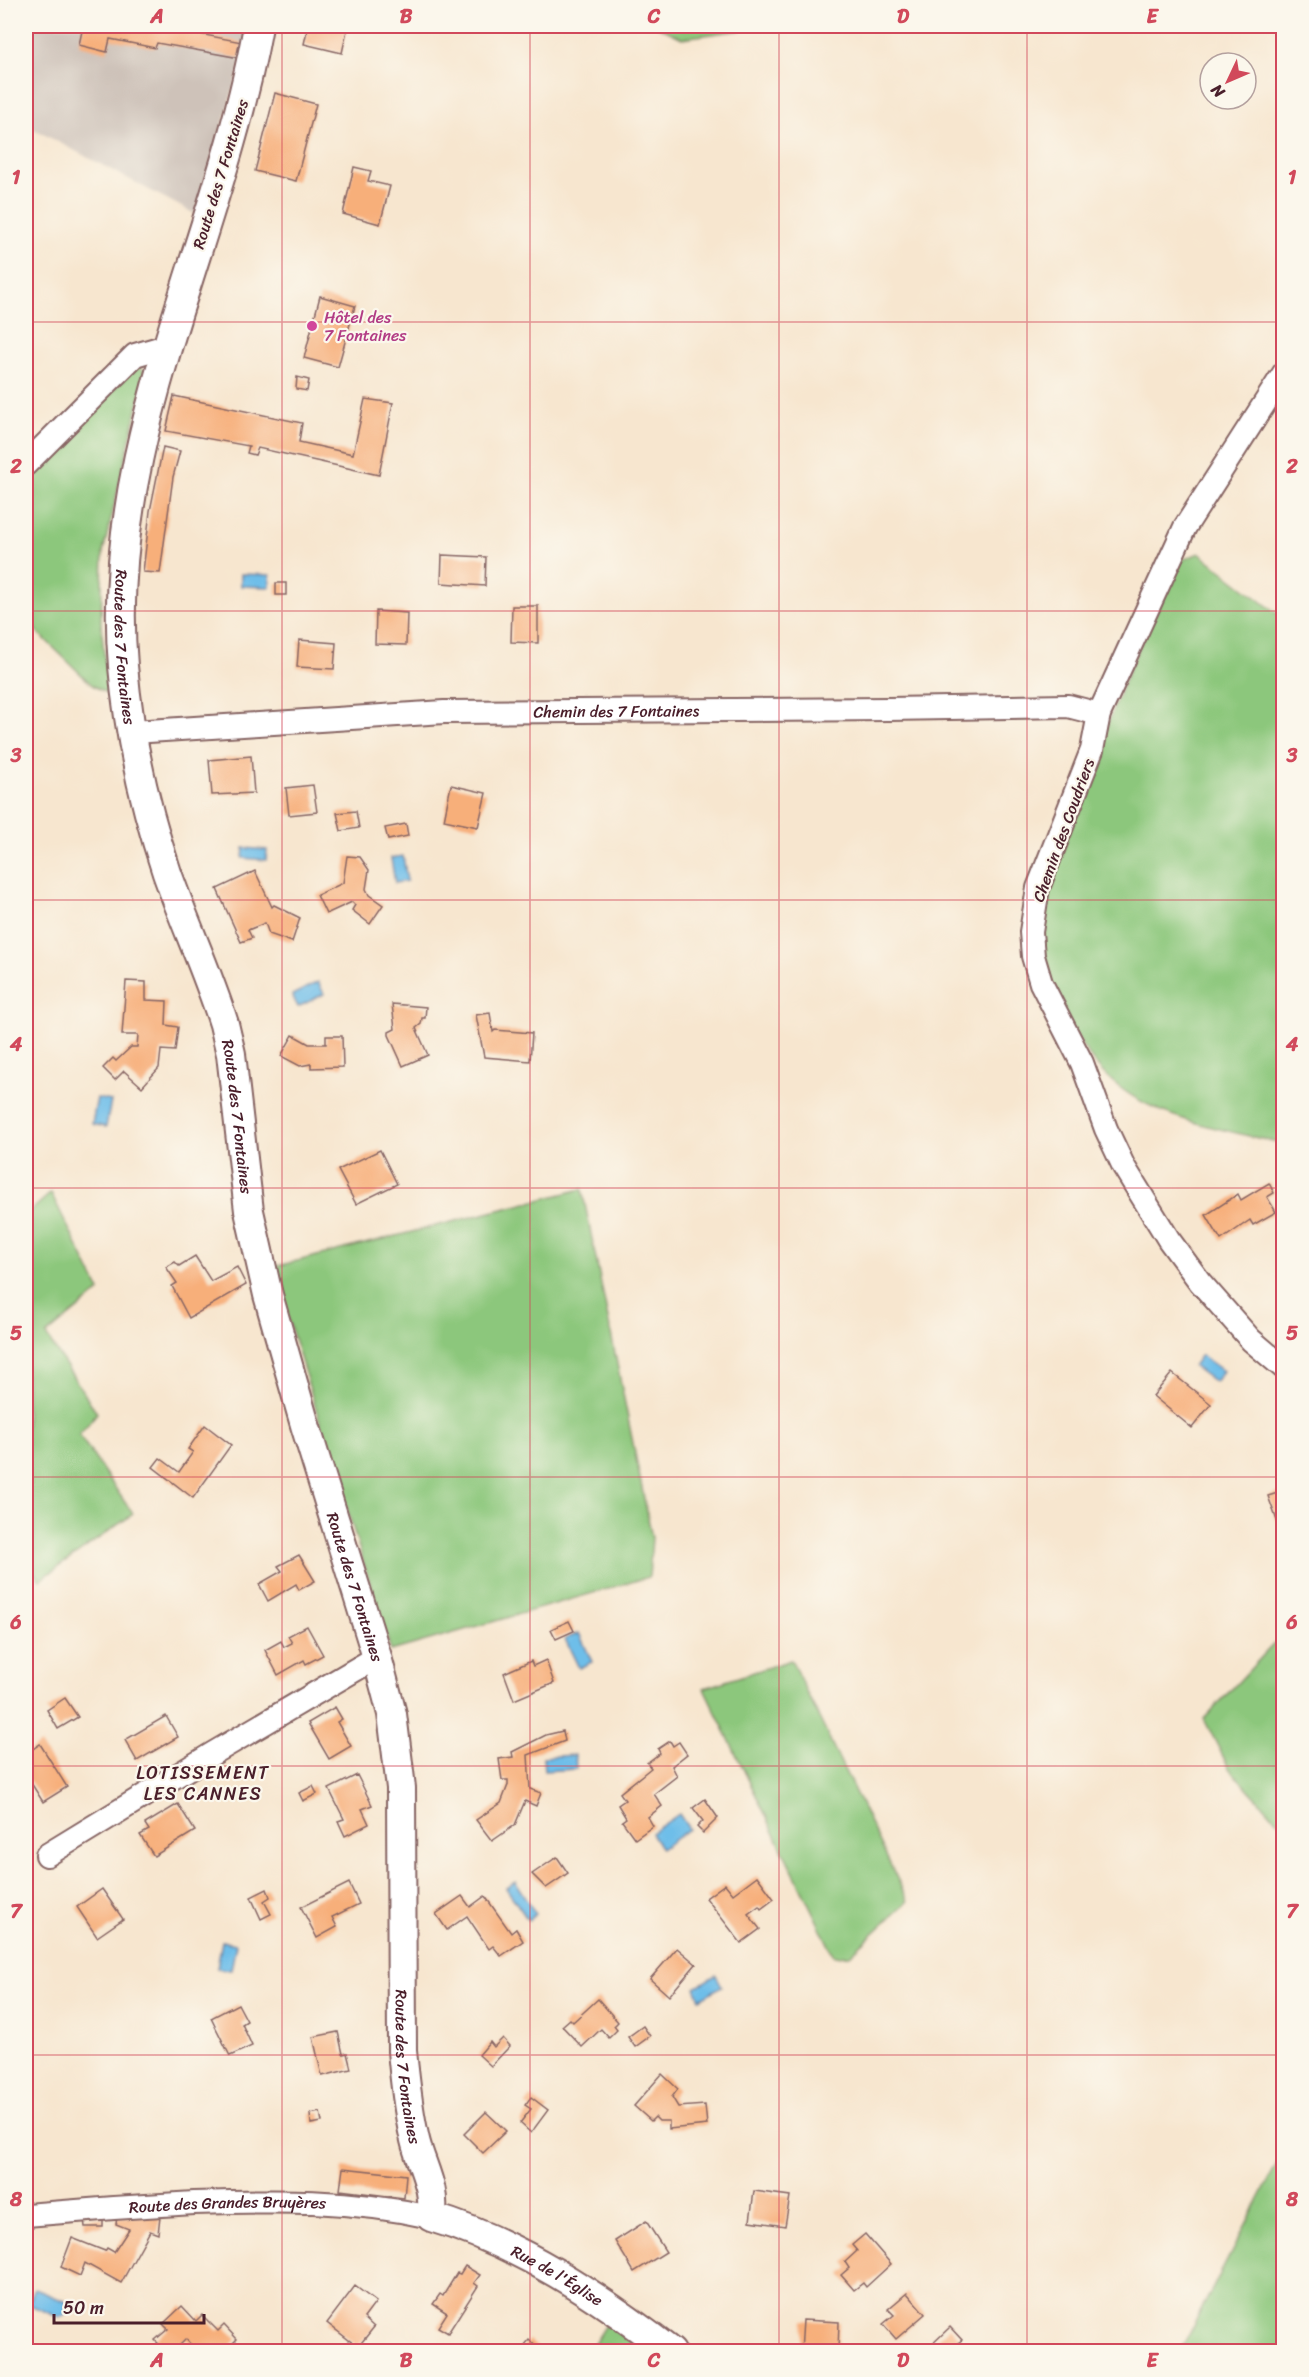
<svg xmlns="http://www.w3.org/2000/svg" width="1309" height="2377" font-family="Sriracha,sans-serif">
  <style>
    .industrial { fill: #cec2b9 }
    .green { fill: #8cc77c; stroke: #6b7354; stroke-width: 1.5 }
    .water { fill: #6ebee9; stroke: #5c6e8a; stroke-width: 1.5 }
    .building { fill: #f7af7a }
    .lines { fill: none; stroke-linecap: round; stroke-linejoin: round }
    .minor-casing { stroke: #876564; stroke-width: 26 }
    .tertiary-casing { stroke: #876564; stroke-width: 32 }
    .minor { stroke: #fff; stroke-width: 22 }
    .tertiary { stroke: #fff; stroke-width: 28 }
    .grid { fill: none; stroke: #d1495b; stroke-width: 1.5; stroke-opacity: 0.55 }
    .hotel-dot { fill: #d1479c; stroke: #fbf7ec; stroke-width: 2 }
    .labels { text-anchor: middle; stroke-width: 4.5; stroke-linejoin: round; paint-order: stroke }
    .street-label { font-size: 16px; fill: #4a1f2b; stroke: #fbf7ec }
    .hotel-label { font-size: 16px; fill: #b23c85; stroke: #fbf7ec; text-anchor: start }
    .neighbourhood-label { font-size: 18px; letter-spacing: 1.5px; fill: #4a1f2b; stroke: #fbf7ec }
    .neatline { fill: none; stroke: #d1495b; stroke-width: 2 }
    .grid-label { font-size: 20px; text-anchor: middle; font-weight: bold; fill: #d1495b }
  </style>
  <rect width="100%" height="100%" fill="#fbf7ec"/>
  <filter id="ink" filterUnits="userSpaceOnUse"><feTurbulence type="fractalNoise" baseFrequency=".0167" numOctaves="2"/><feDisplacementMap in="SourceGraphic" scale="12" xChannelSelector="R" yChannelSelector="G"/><feConvolveMatrix kernelMatrix="1 2 1 2 8 2 1 2 1" color-interpolation-filters="sRGB"/></filter>
  <filter id="wash" filterUnits="userSpaceOnUse"><feTurbulence type="fractalNoise" baseFrequency=".008" numOctaves="4" result="noise"/><feDisplacementMap in="SourceGraphic" scale="24" xChannelSelector="R" yChannelSelector="G"/><feGaussianBlur stdDeviation="1.35" result="paint"/><feColorMatrix in="noise" values="0 0 0 0 0 0 0 0 0 0 0 0 0 0 0 0 0 1.4 0 .05"/><feComposite in="paint" operator="in"/></filter>
  <g filter="url(#wash)">
    <rect width="100%" height="100%" fill="#f7e6cf"/>
    <path class="industrial" d="M26 26H248L244 55 195 214 26 125Z"/>
    <g class="green">
      <path d="M657 26H773L682 38Z"/>
      <path d="M138 366 146 372 103 552 101 622 108 694 92 685 26 621V478L75 426Z"/>
      <path d="M1199 553 1283 618V1144C1229 1130 1163 1122 1118 1086 1077 1055 1039 974 1041 922 1043 887 1061 852 1073 819 1094 761 1114 702 1140 645 1153 616 1168 588 1182 560Z"/>
      <path d="M582 1189 652 1538 649 1577 391 1651 288 1319 277 1266Z"/>
      <path d="M51 1193 100 1291 46 1335 97 1413 79 1435 133 1514 40 1580 26 1562V1215Z"/>
      <path d="M1283 1634V1827L1229 1768 1204 1719Z"/>
      <path d="M791 1660 908 1901 850 1955 834 1956 704 1688Z"/>
      <path d="M1283 2153V2351H1180Z"/>
      <path d="M607 2323 642 2351 589 2352Z"/>
    </g>
    <g class="water">
      <path d="M241 574 270 575V587L241 586Z"/>
      <path d="M244 848 267 850 266 860 243 858Z"/>
      <path d="M403 856 407 881 395 883 391 858Z"/>
      <path d="M318 982 324 994 298 1007 292 995Z"/>
      <path d="M97 1098 111 1101 106 1127 92 1124Z"/>
      <path d="M1201 1355 1223 1371 1215 1382 1193 1366Z"/>
      <path d="M579 1633 592 1662 579 1668 565 1639Z"/>
      <path d="M575 1755 576 1769 544 1771 543 1757Z"/>
      <path d="M679 1814 689 1829 661 1849 651 1833Z"/>
      <path d="M515 1882 536 1914 528 1920 506 1888Z"/>
      <path d="M222 1941 236 1944 231 1970 217 1968Z"/>
      <path d="M716 1975 722 1986 700 1999 695 1987Z"/>
      <path d="M35 2289 67 2302V2313L60 2318 28 2304Z"/>
    </g>
    <g id="blocks">
      <g class="building">
        <path d="M83 26H196L194 33 242 42 240 58 157 43 155 48 110 39 107 52 79 45Z"/>
        <path d="M308 26H348L342 53 304 44Z"/>
        <path d="M275 93 316 104 296 181 255 171Z"/>
        <path d="M354 167 371 171 368 181 390 186 380 224 343 214Z"/>
        <path d="M320 296 355 306 338 367 304 358Z"/>
        <path d="M297 377 309 380 307 391 296 389Z"/>
        <path d="M174 396 302 423 299 442 353 454 365 399 393 403 379 475 258 448 255 455 247 453 249 446 166 431Z"/>
        <path d="M163 447 180 451 173 477 160 573 143 572 150 511Z"/>
        <path d="M442 555 486 557 485 586 441 583Z"/>
        <rect x="276" y="583" width="10" height="12"/>
        <path d="M512 606H538V643L511 642Z"/>
        <path d="M376 611 407 613 406 645 375 644Z"/>
        <path d="M299 640 336 643 334 669 297 667Z"/>
        <path d="M251 756 254 793 212 795 209 760Z"/>
        <path d="M313 785 317 812 289 815 286 788Z"/>
        <path d="M451 785 486 793 478 827 444 820Z"/>
        <path d="M356 811 359 828 341 831 337 813Z"/>
        <path d="M406 824 408 836 388 840 385 828Z"/>
        <path d="M347 856 360 857 369 870 366 889 369 895 383 905 370 924 352 910 355 905 352 902 326 914 317 895 343 883Z"/>
        <path d="M255 871 272 907 274 905 300 918 292 942 269 934 265 923 248 930 252 938 241 942 217 889Z"/>
        <path d="M126 981 146 982V1000L167 1001 166 1025 178 1027 175 1051 161 1050 159 1068 142 1087 124 1071 115 1080 103 1068 113 1058 116 1061 131 1047H137L138 1035H122Z"/>
        <path d="M392 1004 426 1007 425 1018H422L421 1024 416 1028 428 1055 403 1066 389 1035V1032L395 1029Z"/>
        <path d="M490 1013 493 1032 495 1030 532 1033 530 1061 484 1057 476 1015Z"/>
        <path d="M293 1035 309 1044H326V1036H342L343 1067 311 1068V1064L300 1066 281 1056Z"/>
        <path d="M380 1150 397 1184 356 1204 338 1170Z"/>
        <path d="M1269 1183 1274 1193 1267 1197 1276 1212 1253 1225 1250 1220 1221 1240 1206 1215 1238 1194 1241 1200Z"/>
        <path d="M195 1256 211 1281 237 1267 246 1285 189 1318 172 1286 177 1283 166 1267 175 1262 179 1266Z"/>
        <path d="M1172 1373 1211 1404 1192 1428 1153 1396Z"/>
        <path d="M205 1425 231 1445 193 1498 153 1467 160 1458 179 1472 193 1452 188 1449Z"/>
        <path d="M1284 1491V1537H1283L1268 1496Z"/>
        <path d="M299 1555 315 1581 299 1590 296 1584 268 1601 259 1584 282 1571 278 1566Z"/>
        <path d="M569 1621 574 1631 556 1639 551 1629Z"/>
        <path d="M307 1626 323 1655 306 1664 304 1660 278 1675 265 1650 281 1641 284 1647 292 1643 288 1636Z"/>
        <path d="M546 1660 554 1683 514 1700 504 1673 531 1661 533 1666Z"/>
        <path d="M65 1698 78 1717 58 1729 47 1710Z"/>
        <path d="M335 1707 342 1719 337 1722 351 1746 329 1759 308 1723Z"/>
        <path d="M166 1716 178 1737 137 1761 125 1740Z"/>
        <path d="M563 1731 565 1741 528 1755 530 1789 541 1793 536 1806 525 1801 515 1825 492 1841 476 1820 501 1803 508 1785V1780H502L499 1759 513 1757 512 1752 546 1735Z"/>
        <path d="M670 1741 673 1746 679 1742 687 1754 672 1766 677 1776 654 1794 662 1806 648 1817 653 1826 635 1839 622 1821 626 1818 618 1805 625 1800 620 1793 651 1768 647 1763 660 1753 658 1749Z"/>
        <path d="M40 1744 67 1787 43 1802 26 1775V1754Z"/>
        <path d="M357 1775 372 1805 362 1809 369 1824 345 1836 338 1821 344 1819 329 1789Z"/>
        <path d="M313 1786 317 1794 303 1801 299 1793Z"/>
        <path d="M705 1799 718 1818 703 1833 697 1827 703 1821 693 1808Z"/>
        <path d="M178 1804 195 1831 154 1856 140 1835 149 1830 145 1824Z"/>
        <path d="M557 1857 568 1873 546 1888 532 1874Z"/>
        <path d="M757 1876 774 1899 761 1909 759 1906 748 1914 760 1929 741 1943 706 1898 725 1884 733 1894Z"/>
        <path d="M349 1883 359 1904 332 1917 337 1927 317 1938 301 1907Z"/>
        <path d="M102 1889 123 1919 97 1937 77 1907Z"/>
        <path d="M267 1889 270 1897 264 1901 271 1914 261 1919 251 1897Z"/>
        <path d="M462 1896 470 1907 485 1896 511 1933 516 1929 523 1941 501 1956 493 1946 489 1949 467 1916 447 1930 436 1914Z"/>
        <path d="M677 1948 696 1964 669 1996 650 1979Z"/>
        <path d="M598 1999 618 2022 614 2026 617 2030 609 2038 601 2029 582 2047 562 2026 570 2019 573 2022Z"/>
        <path d="M238 2004 247 2021 242 2024 252 2046 230 2056 211 2018Z"/>
        <path d="M643 2026 650 2036 635 2047 628 2037Z"/>
        <path d="M338 2032 343 2054 347 2053 351 2069 322 2076 313 2037Z"/>
        <path d="M503 2038 510 2046 491 2066 479 2055 490 2042 494 2047Z"/>
        <path d="M662 2074 678 2089 672 2097 678 2107 705 2105 707 2125 669 2129V2121H659L655 2117 651 2121 634 2106Z"/>
        <path d="M531 2097 548 2110 531 2133 520 2123 531 2109 525 2105Z"/>
        <path d="M320 2112 322 2122 311 2124 310 2114Z"/>
        <path d="M486 2112 506 2131 483 2153 464 2134Z"/>
        <path d="M343 2168 406 2175 404 2198 340 2190Z"/>
        <path d="M754 2191 790 2196 785 2226 750 2221Z"/>
        <path d="M160 2216 158 2234 150 2231 121 2283 85 2263 80 2276 61 2267 72 2238 105 2251 107 2248 114 2252 129 2229 116 2224 117 2217Z"/>
        <path d="M103 2218V2227H85L84 2219Z"/>
        <path d="M646 2221 666 2252 634 2272 615 2241Z"/>
        <path d="M865 2234 891 2264 866 2287 863 2283 854 2290 841 2275 849 2268 845 2262 857 2251 852 2245Z"/>
        <path d="M465 2266 480 2275 474 2283 478 2286 448 2333 438 2327 447 2313 433 2304 440 2294 443 2296 457 2273 460 2274Z"/>
        <path d="M355 2286 376 2302 364 2318 374 2327 358 2347 327 2323Z"/>
        <path d="M907 2293 925 2314 896 2339 883 2324 894 2315 888 2309Z"/>
        <path d="M182 2306 196 2321 202 2315 218 2331 224 2325 237 2339 224 2352H211L205 2345 197 2352 186 2339 173 2352H166L155 2340 168 2329 163 2324Z"/>
        <path d="M803 2320 839 2322 838 2352H801Z"/>
        <path d="M950 2327 962 2340 958 2343 965 2352H933L929 2347Z"/>
        <path d="M529 2340 542 2352H519Z"/>
      </g>
    </g>
  </g>
  <g filter="url(#ink)">
    <use href="#blocks" fill-opacity="0" stroke="#876564" stroke-width="1.5"/>
    <g class="lines">
      <g class="minor-casing">
        <g id="minor">
          <path d="M1284 373 1185 527 1099 714 1092 750 1038 888 1031 932 1033 956 1041 983 1082 1063 1106 1129 1124 1167 1169 1240 1200 1282 1251 1340 1284 1368"/>
          <path d="M26 464 135 355 166 346"/>
          <path id="s1" d="M133 732 444 712 889 709 1068 706 1099 714"/>
          <path d="M47 1855 212 1754 377 1657"/>
          <path id="s2" d="M26 2215C82 2210 138 2206 194 2203 277 2200 350 2199 431 2217"/>
        </g>
      </g>
      <g class="tertiary-casing">
        <g id="tertiary">
          <path id="s3" d="M258 26C220 240 103 442 123 666 129 736 145 807 167 873 185 924 208 973 224 1024L231 1054 249 1211 268 1295 305 1425 377 1657 392 1714 401 1788 402 2051C405 2081 408 2111 415 2140 421 2166 437 2190 431 2217 519 2243 598 2296 671 2352"/>
        </g>
      </g>
      <use href="#minor" class="minor"/>
      <use href="#tertiary" class="tertiary"/>
    </g>
  </g>
  <path class="grid" d="M282 26V2352M530 26V2352M779 26V2352M1027 26V2352M26 322H1284M26 611H1284M26 900H1284M26 1188H1284M26 1477H1284M26 1766H1284M26 2055H1284"/>
  <circle class="hotel-dot" cx="312" cy="326" r="6"/>
  <g class="labels">
    <g class="street-label">
      <text transform="translate(220 174) rotate(-73)" y="6">Route des 7 Fontaines</text>
      <text dy="6" stroke="none"><textPath href="#s3" startOffset="639">Route des 7 Fontaines</textPath></text>
      <text dy="6" stroke="none"><textPath href="#s1" startOffset="484">Chemin des 7 Fontaines</textPath></text>
      <text transform="translate(1063 830) rotate(-70)" y="6">Chemin des Coudriers</text>
      <text dy="6" stroke="none"><textPath href="#s3" startOffset="1125">Route des 7 Fontaines</textPath></text>
      <text dy="6" stroke="none"><textPath href="#s3" startOffset="1611">Route des 7 Fontaines</textPath></text>
      <text dy="6" stroke="none"><textPath href="#s3" startOffset="2097">Route des 7 Fontaines</textPath></text>
      <text dy="6" stroke="none"><textPath href="#s2" startOffset="202">Route des Grandes Bruyères</textPath></text>
      <text dy="6" stroke="none"><textPath href="#s3" startOffset="2390">Rue de l'Église</textPath></text>
    </g>
    <g class="hotel-label">
      <text x="324" y="323">Hôtel des<tspan x="324" dy="18">7 Fontaines</tspan></text>
    </g>
    <g class="neighbourhood-label">
      <text x="203" y="1779">LOTISSEMENT<tspan x="203" dy="21">LES CANNES</tspan></text>
    </g>
  </g>
  <rect width="1309" height="2377" fill="none" stroke="#fbf7ec" stroke-width="66"/>
  <g transform="translate(1228 81) rotate(226)"><circle r="28" fill="#fbf7ec" stroke="#b4a19f" stroke-width="1.5"/>
  <path d="M0-4.5L10 22L0 15L-10 22Z" fill="#d1495b"/>
  <text y="-9" font-size="16" font-weight="bold" text-anchor="middle" fill="#4a1f2b">N</text>
  </g>
  <path d="M54 2314v9h150v-9" fill="none" stroke="#4a1f2b" stroke-width="3"/>
  <text x="63" y="2314" font-size="18" fill="#4a1f2b" stroke="#fbf7ec" stroke-width="4.5" paint-order="stroke">50 m</text>
  <rect x="33" y="33" width="1243" height="2311" class="neatline"/>
  <g class="grid-label">
    <text x="157" y="23">A</text>
    <text x="406" y="23">B</text>
    <text x="654" y="23">C</text>
    <text x="903" y="23">D</text>
    <text x="1152" y="23">E</text>
    <text x="16" y="184">1</text>
    <text x="1292" y="184">1</text>
    <text x="16" y="473">2</text>
    <text x="1292" y="473">2</text>
    <text x="16" y="762">3</text>
    <text x="1292" y="762">3</text>
    <text x="16" y="1051">4</text>
    <text x="1292" y="1051">4</text>
    <text x="16" y="1340">5</text>
    <text x="1292" y="1340">5</text>
    <text x="16" y="1629">6</text>
    <text x="1292" y="1629">6</text>
    <text x="16" y="1918">7</text>
    <text x="1292" y="1918">7</text>
    <text x="16" y="2206">8</text>
    <text x="1292" y="2206">8</text>
    <text x="157" y="2367">A</text>
    <text x="406" y="2367">B</text>
    <text x="654" y="2367">C</text>
    <text x="903" y="2367">D</text>
    <text x="1152" y="2367">E</text>
  </g>
</svg>
